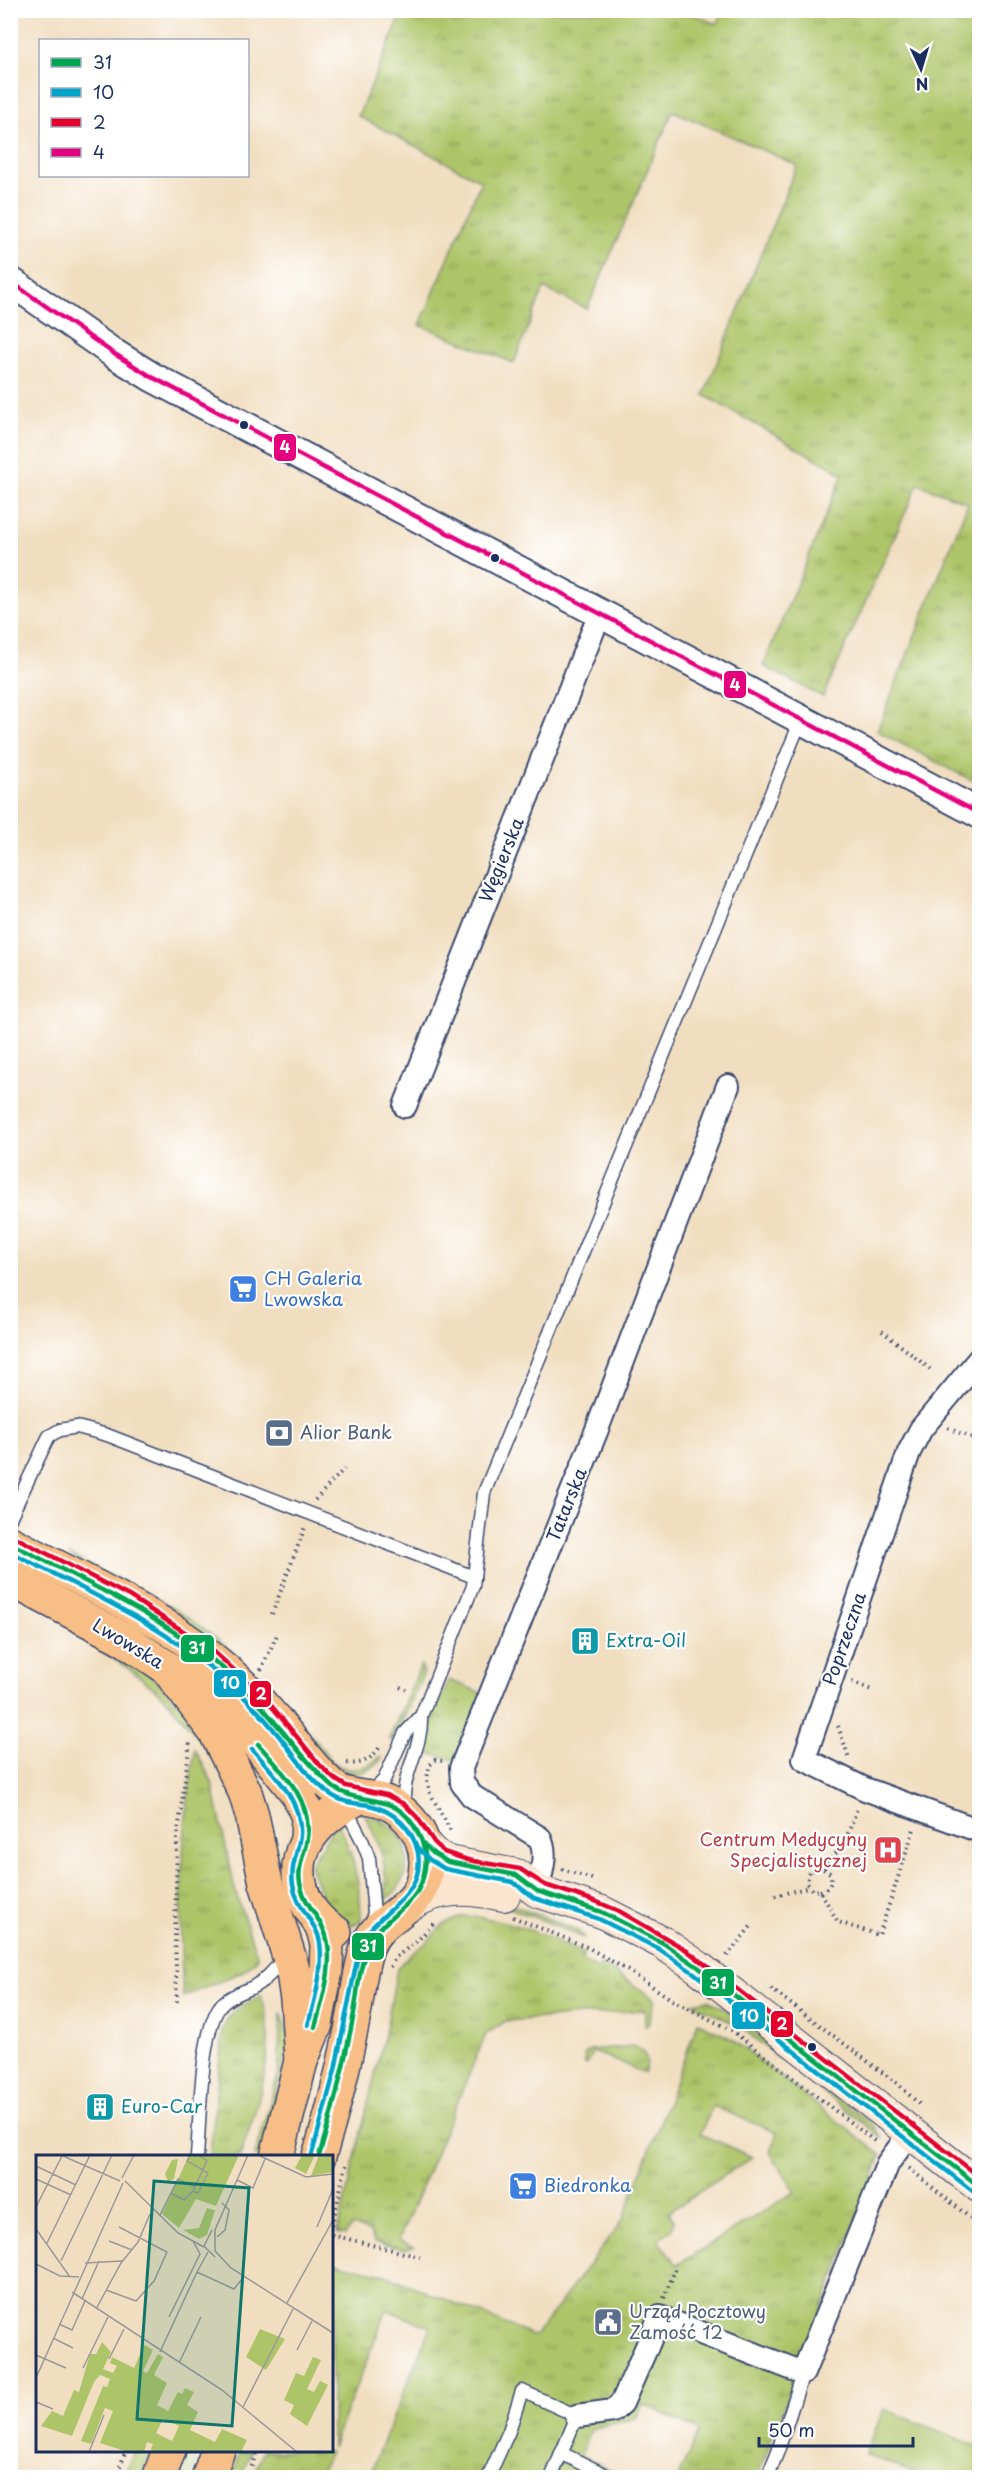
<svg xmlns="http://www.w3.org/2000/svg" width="990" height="2488" font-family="'Playpen Sans',sans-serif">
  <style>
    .grass { fill: url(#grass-tufts); stroke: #647a63; stroke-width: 1.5; fill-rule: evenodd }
    .garden { fill: #aec468; stroke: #647a63; stroke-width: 1.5 }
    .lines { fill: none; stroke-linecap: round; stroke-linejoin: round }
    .service-casing { stroke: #3b496d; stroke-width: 15 }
    .minor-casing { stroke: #3b496d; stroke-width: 26 }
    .tertiary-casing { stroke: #3b496d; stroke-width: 32 }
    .secondary-casing { stroke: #3b496d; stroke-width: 34 }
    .trunk-casing { stroke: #3b496d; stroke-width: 36 }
    .path { stroke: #3b496d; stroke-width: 4; stroke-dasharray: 1.5 4.5; stroke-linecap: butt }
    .service { stroke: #fff; stroke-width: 12 }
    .minor { stroke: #fff; stroke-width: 22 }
    .tertiary { stroke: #fff; stroke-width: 28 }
    .secondary { stroke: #fce5cf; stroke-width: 32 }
    .trunk { stroke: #f7be87; stroke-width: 33 }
    .bus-1-casing { stroke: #fff; stroke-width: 9 }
    .bus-2-casing { stroke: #fff; stroke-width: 9 }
    .bus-3-casing { stroke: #fff; stroke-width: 9 }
    .bus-4-casing { stroke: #fff; stroke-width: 9 }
    .bus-1 { stroke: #00a651; stroke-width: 4.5 }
    .bus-2 { stroke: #01a3c8; stroke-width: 4.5 }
    .bus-3 { stroke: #e4002b; stroke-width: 4.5 }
    .bus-4 { stroke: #e5007d; stroke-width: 4.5 }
    .bus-dot { fill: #1b2f5e; stroke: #fff; stroke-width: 2 }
    .labels { text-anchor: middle; stroke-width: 4.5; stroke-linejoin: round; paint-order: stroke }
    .street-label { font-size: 18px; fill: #1b2f5e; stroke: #fff }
    .shop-label { font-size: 18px; fill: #366cbe; stroke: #fff; text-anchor: start }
    .service-label { font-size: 18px; fill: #4e5e75; stroke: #fff; text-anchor: start }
    .culture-label { font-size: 18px; fill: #0d838f; stroke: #fff; text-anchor: start }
    .health-label { font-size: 18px; fill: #be3a42; stroke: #fff; text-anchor: end }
    .inset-road { fill: none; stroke: #9b9899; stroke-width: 1.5 }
    .view { fill: #0f766e; fill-opacity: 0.15; stroke: #0f766e; stroke-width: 3 }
    .inset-edge { fill: none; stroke: #1b2f5e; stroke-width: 3 }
    .line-badge { stroke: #fff; stroke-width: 2 }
    .badge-label { font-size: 16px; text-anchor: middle; font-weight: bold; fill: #fff }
  </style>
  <defs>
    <pattern id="grass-tufts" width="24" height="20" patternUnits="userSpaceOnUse" patternTransform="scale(1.5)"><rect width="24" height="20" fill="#aec468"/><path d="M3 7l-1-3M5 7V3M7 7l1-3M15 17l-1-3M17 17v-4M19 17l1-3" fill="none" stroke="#8da059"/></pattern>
  </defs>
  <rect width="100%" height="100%" fill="#fff"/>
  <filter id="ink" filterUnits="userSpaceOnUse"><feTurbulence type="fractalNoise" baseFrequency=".0167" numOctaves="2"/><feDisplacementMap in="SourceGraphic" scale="12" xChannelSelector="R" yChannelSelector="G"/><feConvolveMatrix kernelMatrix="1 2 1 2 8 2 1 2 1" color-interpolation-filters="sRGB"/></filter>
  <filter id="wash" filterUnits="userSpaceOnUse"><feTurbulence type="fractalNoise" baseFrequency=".008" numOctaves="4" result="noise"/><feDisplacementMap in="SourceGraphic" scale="24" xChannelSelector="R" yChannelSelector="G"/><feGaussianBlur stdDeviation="1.35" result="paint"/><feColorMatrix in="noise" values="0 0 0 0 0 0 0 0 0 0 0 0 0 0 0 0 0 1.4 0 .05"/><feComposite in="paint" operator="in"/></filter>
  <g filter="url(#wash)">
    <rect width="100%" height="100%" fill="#f1dec0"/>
    <g class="grass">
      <path d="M684 11 717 24 724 11H979L980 756 971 780 877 731 968 503 918 484 823 697 763 666 843 474 704 395 797 165 673 111 587 309 544 288 514 363 420 325 481 181 358 116 403 11Z"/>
      <path d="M69 1555C110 1575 153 1594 191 1620 230 1646 262 1678 293 1712L290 1715Z"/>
      <path d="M91 1639 97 1640 154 1678 193 1718 212 1758C175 1702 143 1674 85 1641Z"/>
      <path d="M421 1665 424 1673 393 1740 389 1739Z"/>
      <path d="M449 1680 484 1694 455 1760 423 1752 434 1715Z"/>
      <path d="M304 1733C324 1737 325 1770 354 1769 364 1769 372 1764 380 1757L382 1758C351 1795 324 1757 304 1733Z"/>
      <path d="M195 1749 212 1782 236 1894 258 1958 242 1972 183 1997C178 1914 181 1832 195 1749Z"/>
      <path d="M365 1816C410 1821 422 1873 386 1900 388 1869 381 1842 365 1816Z"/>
      <path d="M337 1822C354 1854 361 1885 361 1921L352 1925 327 1911 310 1864Z"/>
      <path d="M510 1904 577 1930 584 1938 547 1922 509 1908Z"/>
      <path d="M463 1916C506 1917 546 1936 584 1954L581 1960 598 1969 602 1964 655 1999 648 2024 645 2025V2010L506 2021 486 2034 399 2240 413 2247 403 2249 374 2242 371 2232 352 2226 345 2235 337 2233 387 2024 397 1969 405 1959 427 1942 442 1925Z"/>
      <path d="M261 1996C280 2046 257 2108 240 2156H210L223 2028C231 2010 244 2004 261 1996Z"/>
      <path d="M707 2000 721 2006 874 2126 882 2138 740 2027 693 2003Z"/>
      <path d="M281 2012 289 2041 263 2156H255L278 2075Z"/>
      <path d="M698 2022 732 2039 881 2155 757 2477H678L699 2431 643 2404 636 2418 591 2429 580 2455 627 2477H369L430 2327 387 2310 332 2447V2265L334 2262 383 2274 535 2336 623 2220ZM713 2106 777 2133 770 2152 795 2192 677 2265 658 2239 672 2229 674 2221 669 2212 752 2157 700 2134Z"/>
      <path d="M632 2046C645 2049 650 2061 644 2073L593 2051 586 2065 584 2062 585 2054 590 2050Z"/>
      <path d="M134 2451H151L141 2477H124Z"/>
      <path d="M186 2451H200L192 2477 176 2478Z"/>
      <path d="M241 2451H251L241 2477H231Z"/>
      <path d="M263 2451V2450L330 2451 319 2477H253Z"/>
    </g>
    <path class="garden" d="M884 2409 979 2447V2477H925L865 2454Z"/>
  </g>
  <g filter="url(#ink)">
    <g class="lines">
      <g class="service-casing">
        <g id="service">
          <path d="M10 1518 49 1436 60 1430 77 1427 107 1435 474 1577 484 1493 801 720"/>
          <path d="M369 1795 384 1780 405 1733 421 1716 473 1586 474 1577"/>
          <path d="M345 1807 362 1840 369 1858 375 1925"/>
          <path d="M405 1807C399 1776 423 1750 421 1716"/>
          <path d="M197 2156C200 2123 200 2024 223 2003 231 1996 242 1992 251 1988 265 1981 277 1968 284 1956"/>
          <path d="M561 2453 612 2478"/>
          <path d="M488 2478 509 2431 522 2391 577 2416 551 2478"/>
          <path d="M767 2478 778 2451 803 2373"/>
        </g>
      </g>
      <g class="minor-casing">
        <g id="minor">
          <path d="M405 1106 600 613"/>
          <path d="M980 1358 921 1429 909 1452 804 1759 865 1789 980 1831"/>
          <path d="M537 1891C541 1873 548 1854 540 1838L472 1796 462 1783 461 1768 596 1432 728 1086"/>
          <path d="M577 2416 613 2411 622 2403 660 2317 803 2373 888 2163 910 2133"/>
        </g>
      </g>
      <g class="tertiary-casing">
        <path id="tertiary" d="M10 281 113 353 152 377 980 814"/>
      </g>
      <g class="secondary-casing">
        <g id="secondary">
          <path d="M423 1843 434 1854 448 1862 516 1875 537 1891 602 1912 663 1943 698 1967 980 2187"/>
          <path d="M408 1906C439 1885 469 1888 504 1895"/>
        </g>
      </g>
      <g class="trunk-casing">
        <g id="trunk">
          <path d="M10 1543C87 1583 168 1618 232 1676 251 1693 269 1712 285 1732 300 1751 314 1771 333 1787 344 1796 358 1796 371 1798 402 1803 426 1831 426 1862 426 1914 379 1911 367 1948 359 1971 358 1997 353 2020 344 2066 333 2112 319 2156"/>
          <path d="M10 1579 124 1639 166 1667 200 1685 249 1733 298 1794 308 1817 307 1841"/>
          <path d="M166 1667 216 1733 245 1792 252 1815 266 1883 292 1966 297 1999 301 2061"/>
          <path d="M335 1932C299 1911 286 1864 314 1831 326 1816 343 1806 359 1797"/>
          <path d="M277 2156 301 2061 316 2024 326 1970 327 1945 324 1932 317 1918"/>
          <path d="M159 2478 169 2450"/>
          <path d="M208 2478 218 2450"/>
        </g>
      </g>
      <g class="path">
        <path d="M882 1331 930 1369"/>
        <path d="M948 1428 980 1441"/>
        <path d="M315 1500 344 1469"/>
        <path d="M272 1614 305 1527"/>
        <path d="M261 1670 277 1635"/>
        <path d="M852 1682 874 1691"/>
        <path d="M400 1687 406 1690"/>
        <path d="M838 1726 849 1758"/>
        <path d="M442 1761 435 1760 429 1766 427 1780 430 1793 452 1833"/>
        <path d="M347 1763C361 1765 371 1760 379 1748"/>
        <path d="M824 1868 845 1842 858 1806"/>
        <path d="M562 1869 592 1879"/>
        <path d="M820 1891C829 1889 833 1883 830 1873L820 1867 809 1871 807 1883 812 1890 820 1891 838 1922 879 1935 914 1829"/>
        <path d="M775 1896 809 1887"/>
        <path d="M513 1917 589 1948 632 1973 674 2001 731 2030 877 2143"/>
        <path d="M727 1956 752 1925"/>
        <path d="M390 1967 396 1957 417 1941 435 1922"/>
        <path d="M771 1989 898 2084 921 2106"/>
        <path d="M177 2002 175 1937 177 1839 190 1741"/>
        <path d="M909 2168 980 2226"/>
        <path d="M332 2225 346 2165"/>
        <path d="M332 2235 420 2257"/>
        <path d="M664 2298 677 2265"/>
        <path d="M116 2478 126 2450"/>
        <path d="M248 2478 257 2450"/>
      </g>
      <use href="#service" class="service"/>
      <use href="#minor" class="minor"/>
      <use href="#tertiary" class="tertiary"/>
      <use href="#secondary" class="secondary"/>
      <use href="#trunk" class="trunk"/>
      <g class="bus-1-casing">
        <g id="bus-1">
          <path d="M10 1543C88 1583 169 1619 234 1678 271 1711 296 1754 333 1787 363 1808 396 1789 418 1833 424 1844 427 1855 425 1868 420 1910 382 1913 368 1947 358 1969 358 1995 353 2018 344 2065 333 2111 319 2156"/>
          <path d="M258 1744C281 1770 313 1800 307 1838 305 1854 297 1867 300 1883 303 1901 316 1913 323 1928 337 1956 323 1999 315 2027"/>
          <path d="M423 1843 434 1854 448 1862 516 1875 537 1891 602 1912 663 1943 698 1967 980 2187"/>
        </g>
      </g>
      <g class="bus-2-casing">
        <g id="bus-2">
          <path d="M10 1552C86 1590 165 1626 229 1683 247 1699 264 1717 279 1736 295 1756 309 1779 330 1794 342 1803 355 1803 369 1805 393 1810 414 1829 418 1853 425 1900 378 1908 360 1945L335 2070 312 2154"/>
          <path d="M252 1749C273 1773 303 1801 300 1835 298 1852 290 1867 293 1885 296 1903 308 1915 316 1930 328 1954 315 2000 308 2025"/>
          <path d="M418 1848 430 1860 445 1869 513 1882 534 1898 599 1919 659 1949 694 1973 975 2193"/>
        </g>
      </g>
      <g class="bus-3-casing">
        <path id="bus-3" d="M13 1536 129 1596 211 1649 265 1698 320 1765 333 1778 346 1786 386 1795 404 1804 417 1817 434 1842 444 1852 468 1860 520 1869 545 1885 595 1901 619 1911 685 1949 980 2177"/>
      </g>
      <g class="bus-4-casing">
        <path id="bus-4" d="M10 281 113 353 152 377 980 814"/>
      </g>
      <use href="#bus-1" class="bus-1"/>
      <use href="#bus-2" class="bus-2"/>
      <use href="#bus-3" class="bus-3"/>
      <use href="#bus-4" class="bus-4"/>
    </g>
  </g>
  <defs>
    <g id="supermarket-square" transform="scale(1.5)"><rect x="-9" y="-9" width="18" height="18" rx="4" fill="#3f7fe0" stroke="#fff"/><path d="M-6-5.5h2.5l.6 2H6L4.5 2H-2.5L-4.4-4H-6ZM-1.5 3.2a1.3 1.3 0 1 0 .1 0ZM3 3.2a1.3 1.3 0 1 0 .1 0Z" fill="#fff"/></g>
    <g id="bank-square" transform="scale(1.5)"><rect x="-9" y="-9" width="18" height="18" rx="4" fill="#5c6f8a" stroke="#fff"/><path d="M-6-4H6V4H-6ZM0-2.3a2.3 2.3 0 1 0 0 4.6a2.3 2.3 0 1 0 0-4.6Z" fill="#fff"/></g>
    <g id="building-square" transform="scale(1.5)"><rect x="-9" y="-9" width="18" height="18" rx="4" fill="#0f9aa8" stroke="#fff"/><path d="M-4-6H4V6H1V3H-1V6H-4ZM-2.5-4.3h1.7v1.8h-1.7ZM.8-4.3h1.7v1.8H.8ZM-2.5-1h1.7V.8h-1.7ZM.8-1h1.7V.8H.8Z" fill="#fff"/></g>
    <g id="hospital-square" transform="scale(1.5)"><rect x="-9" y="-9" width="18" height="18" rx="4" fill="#e0444e" stroke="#fff"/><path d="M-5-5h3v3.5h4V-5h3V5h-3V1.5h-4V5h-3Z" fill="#fff"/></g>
    <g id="civic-square" transform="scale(1.5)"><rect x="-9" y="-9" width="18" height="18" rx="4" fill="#5c6f8a" stroke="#fff"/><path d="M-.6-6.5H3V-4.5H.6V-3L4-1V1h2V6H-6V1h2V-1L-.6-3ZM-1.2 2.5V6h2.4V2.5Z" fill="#fff"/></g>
  </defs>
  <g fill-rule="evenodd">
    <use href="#supermarket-square" x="243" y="1289"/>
    <use href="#bank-square" x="279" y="1433"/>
    <use href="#building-square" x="585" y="1641"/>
    <use href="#hospital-square" x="888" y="1850"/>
    <use href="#building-square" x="100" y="2107"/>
    <use href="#supermarket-square" x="523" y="2186"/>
    <use href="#civic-square" x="608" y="2322"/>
  </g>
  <g class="bus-dot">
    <circle cx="244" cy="425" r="5"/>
    <circle cx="495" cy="558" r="5"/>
    <circle cx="812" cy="2047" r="5"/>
  </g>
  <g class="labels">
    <g class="street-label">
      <text transform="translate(502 860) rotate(-68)" y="6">Węgierska</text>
      <text transform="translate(567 1505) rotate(-68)" y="6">Tatarska</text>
      <text transform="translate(845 1639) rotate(-71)" y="6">Poprzeczna</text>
      <text transform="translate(128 1644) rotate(31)" y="6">Lwowska</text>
    </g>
    <g class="shop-label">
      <text x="264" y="1285">CH Galeria<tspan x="264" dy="21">Lwowska</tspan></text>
      <text x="544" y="2192">Biedronka</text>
    </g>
    <g class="service-label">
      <text x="300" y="1439">Alior Bank</text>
      <text x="629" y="2318">Urząd Pocztowy<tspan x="629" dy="21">Zamość 12</tspan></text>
    </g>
    <g class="culture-label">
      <text x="606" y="1647">Extra-Oil</text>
      <text x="121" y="2113">Euro-Car</text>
    </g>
    <g class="health-label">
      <text x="867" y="1846">Centrum Medycyny<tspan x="867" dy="21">Specjalistycznej</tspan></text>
    </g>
  </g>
  <g transform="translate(36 2155)">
    <rect width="297" height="297" fill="#f1dec0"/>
    <path d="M153 0H203L180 51 160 44 143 73 126 59ZM266 0H279L270 19 259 13ZM283 0H297V17L275 21ZM171 53 179 55 171 80 163 84 147 75 163 73ZM224 174 249 184 230 215 210 202ZM66 187 75 197 67 214 77 218 81 211 74 208 76 202 98 213 108 190 117 195 107 216 111 218 122 199 127 202 118 220 131 228 121 250 132 256 142 237 146 239 149 233 158 237 151 250 162 257 154 275 179 287 186 274 211 285 205 297H114L117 289 111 287 108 297H92L64 288 77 256 69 253 55 289 45 286 67 231 71 232 74 224 64 220 58 227 36 281 5 271 16 256 27 261 38 235 43 237 54 199H60ZM127 264 143 271 136 286 120 278ZM277 202 285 205 271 234 278 237 284 226 292 230 271 271 254 259 258 250 248 245 260 218 268 221Z" fill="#aec468" fill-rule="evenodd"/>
    <path d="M142 4 138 24 132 26 129 19 136 5Z" fill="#aec468"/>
    <path class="inset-road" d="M154 0 151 6 167 15M212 0 179 75V96L195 113 297 178M222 0 270 22 297 19M27 1 84 26M0 11 40 30M86 23 98 0M0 24 35 40M201 25 217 33 229 4M89 26 142 78 168 92M157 36 162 38 172 18 167 15M135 38 142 24 159 32M0 52 26 1M124 60 135 38 148 45 157 36 171 6 162 0M281 72 297 34M0 74 34 122M176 75 168 91 179 102M181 82 189 75 193 55 186 48M73 86 96 95M11 88 54 0M25 106 76 0M49 108 86 106M0 109 24 121 43 122M161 117 172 97M70 135 100 146 118 126 131 97 83 72M36 137 186 235 261 297M46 144 63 106M251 148 297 65M60 154 85 108 102 87 114 59M133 162 164 99 157 86M23 169 36 175 49 146M17 183 37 193M261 195 276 166M124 197 161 117 198 134 206 124M0 200 30 213M73 204 88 174M143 208 165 162M47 213 72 162M0 223 87 28M0 247 17 254M207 252 257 154M53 297 68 260"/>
    <path class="view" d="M118 26 213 33 196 271 101 264Z"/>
    <rect width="297" height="297" class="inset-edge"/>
  </g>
  <g class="line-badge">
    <rect x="273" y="433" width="24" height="29" rx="6" fill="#e5007d"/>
    <rect x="723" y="670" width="24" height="29" rx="6" fill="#e5007d"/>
    <rect x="180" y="1634" width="35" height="29" rx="6" fill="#00a651"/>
    <rect x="213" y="1669" width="34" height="29" rx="6" fill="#01a3c8"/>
    <rect x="249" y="1680" width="23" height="28" rx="6" fill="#e4002b"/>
    <rect x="351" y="1932" width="34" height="29" rx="6" fill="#00a651"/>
    <rect x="701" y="1968" width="34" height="29" rx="6" fill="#00a651"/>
    <rect x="731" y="2001" width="35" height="29" rx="6" fill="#01a3c8"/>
    <rect x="770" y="2010" width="24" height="28" rx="6" fill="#e4002b"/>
  </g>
  <g class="badge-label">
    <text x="285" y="453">4</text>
    <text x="735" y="691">4</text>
    <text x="197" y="1654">31</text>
    <text x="230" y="1689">10</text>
    <text x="261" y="1700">2</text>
    <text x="368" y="1952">31</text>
    <text x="718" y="1989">31</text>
    <text x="749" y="2022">10</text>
    <text x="782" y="2030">2</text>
  </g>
  <rect width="990" height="2488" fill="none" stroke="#fff" stroke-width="36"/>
  <rect x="39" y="39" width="210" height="138" fill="#ffffff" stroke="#a4acbf" stroke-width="1.5"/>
  <rect x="51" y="58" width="30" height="9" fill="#00a651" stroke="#a4acbf" stroke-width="1.5"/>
  <text x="93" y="69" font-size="18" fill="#1b2f5e">31</text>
  <rect x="51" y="88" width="30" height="9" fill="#01a3c8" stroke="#a4acbf" stroke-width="1.5"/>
  <text x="93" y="99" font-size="18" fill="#1b2f5e">10</text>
  <rect x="51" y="118" width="30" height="9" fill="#e4002b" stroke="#a4acbf" stroke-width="1.5"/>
  <text x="93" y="129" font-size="18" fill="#1b2f5e">2</text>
  <rect x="51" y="148" width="30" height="9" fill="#e5007d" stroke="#a4acbf" stroke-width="1.5"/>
  <text x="93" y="159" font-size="18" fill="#1b2f5e">4</text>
  <g transform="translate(921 69) rotate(176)" stroke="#ffffff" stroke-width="4.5" paint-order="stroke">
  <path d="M0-4.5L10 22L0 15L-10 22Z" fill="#1b2f5e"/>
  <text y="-9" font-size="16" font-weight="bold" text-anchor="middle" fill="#1b2f5e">N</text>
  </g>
  <path d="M759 2437v9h154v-9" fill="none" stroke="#1b2f5e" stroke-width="3"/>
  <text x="768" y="2437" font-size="18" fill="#1b2f5e" stroke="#ffffff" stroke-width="4.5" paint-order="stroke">50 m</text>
</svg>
